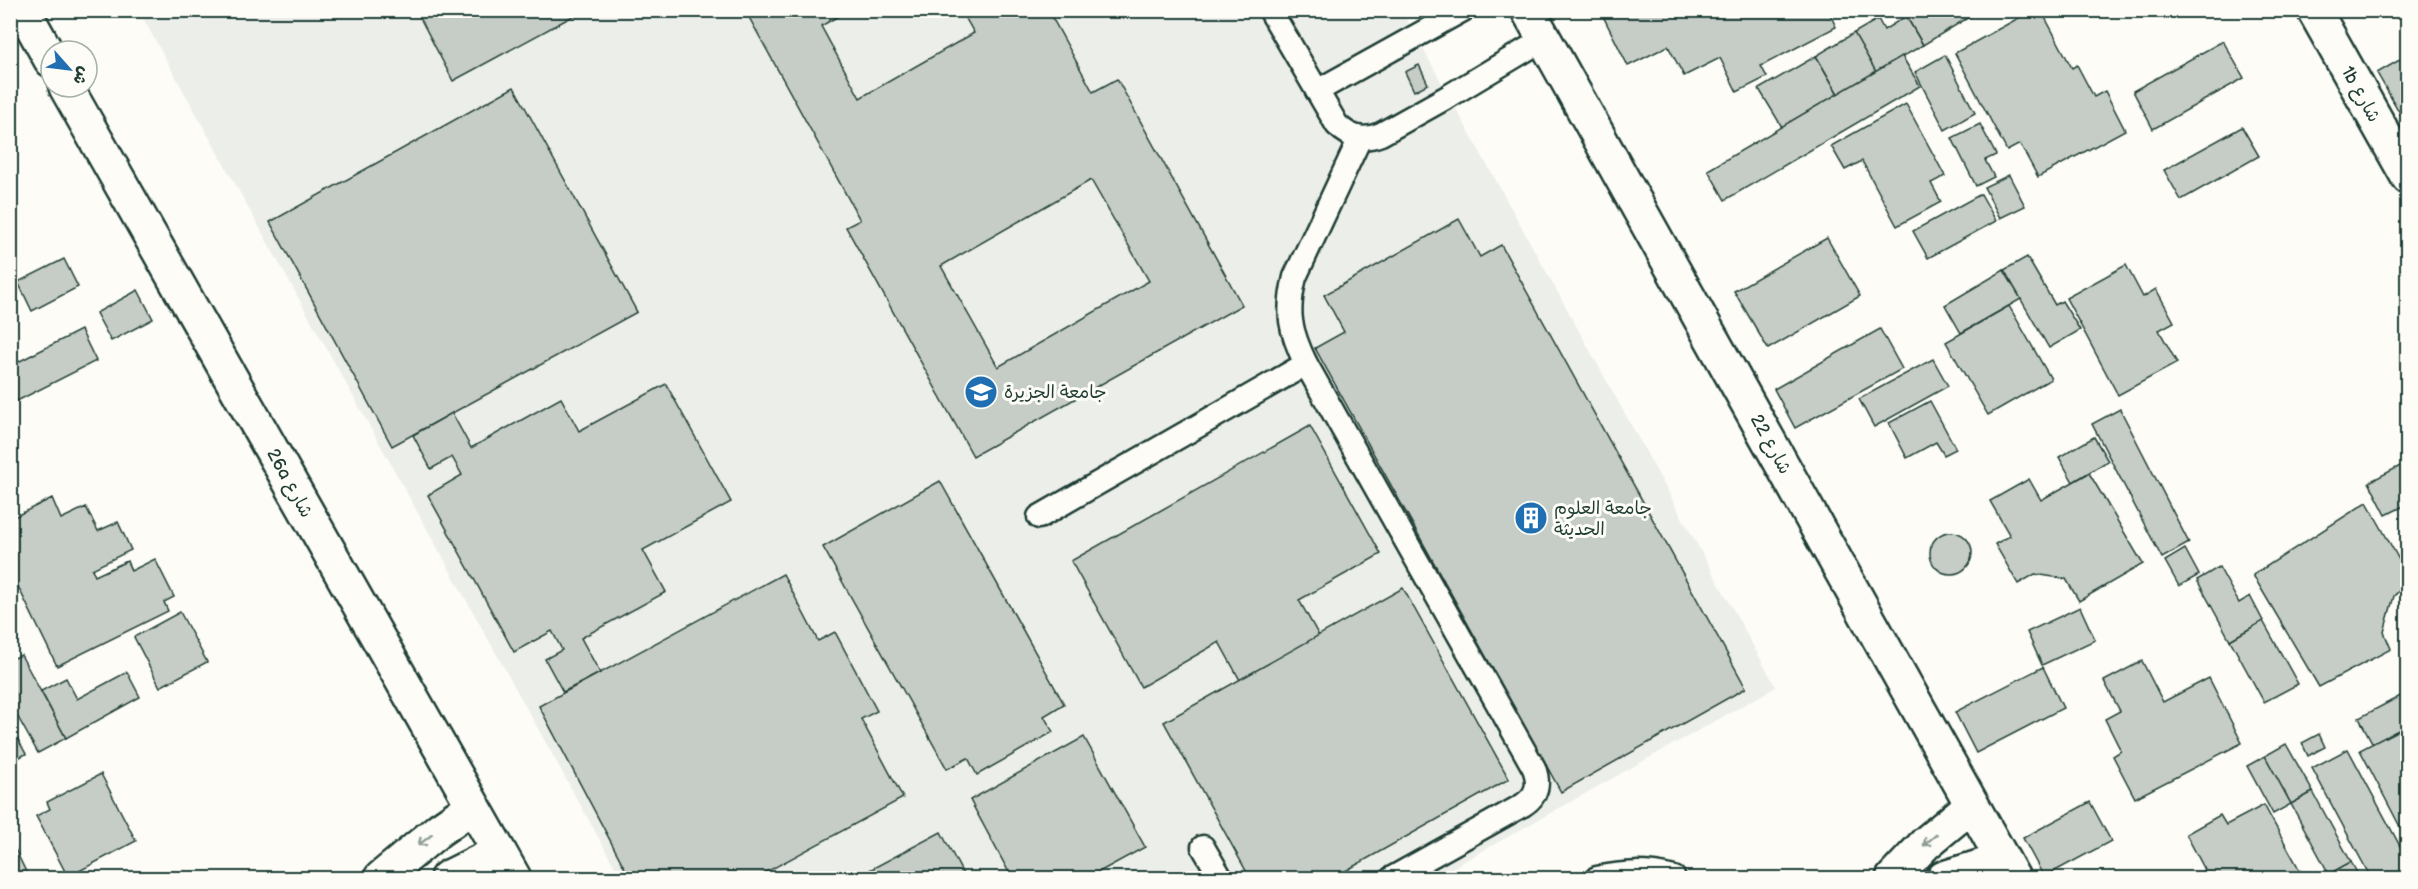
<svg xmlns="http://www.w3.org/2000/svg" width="2418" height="889" font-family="'Balsamiq Sans','Playpen Sans Arabic',sans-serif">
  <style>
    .built { fill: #eceee9 }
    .building { fill: #c6cdc7; stroke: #1f3d34; stroke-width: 1.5; fill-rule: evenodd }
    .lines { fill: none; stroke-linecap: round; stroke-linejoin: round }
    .service-casing { stroke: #1f3d34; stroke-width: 27 }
    .minor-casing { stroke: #1f3d34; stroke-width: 38 }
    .service { stroke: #fdfcf7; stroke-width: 22 }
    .minor { stroke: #fdfcf7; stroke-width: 33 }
    .oneway { stroke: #8e9c96 }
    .labels { text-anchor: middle; stroke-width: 6; stroke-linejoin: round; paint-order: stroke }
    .street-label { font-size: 18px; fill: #1f3d34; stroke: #fdfcf7 }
    .poi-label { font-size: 18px; fill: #1f3d34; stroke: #fdfcf7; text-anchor: start }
  </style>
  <rect width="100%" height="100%" fill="#fdfcf7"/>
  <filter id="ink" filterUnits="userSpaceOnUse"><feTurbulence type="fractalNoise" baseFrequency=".0167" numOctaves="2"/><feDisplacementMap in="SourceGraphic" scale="12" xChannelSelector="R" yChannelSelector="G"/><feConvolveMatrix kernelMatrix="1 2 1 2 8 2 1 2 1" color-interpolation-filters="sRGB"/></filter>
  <g filter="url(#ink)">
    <path class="built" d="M139 11H1402L1776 687 1434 878H621Z"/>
    <g class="building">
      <path d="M416 10H584L453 81Z"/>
      <path d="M745 10H849L821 26 860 98 974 33 961 10H1048L1093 92 1117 79 1242 305 973 456 846 227 860 220ZM1091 180 1149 281 998 367 941 266Z"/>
      <path d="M1617 10H1828L1836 27 1761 66 1767 77 1737 92 1720 58 1684 76 1668 46 1628 66 1604 18Z"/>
      <path d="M1916 10H1981L1923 45 1906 16Z"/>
      <path d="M2033 10H2041L2072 68 2077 65 2094 97 2105 91 2125 130 2038 177 2020 144 2007 151 1955 53Z"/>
      <path d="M1906 16 1923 45 1876 72 1854 33 1878 19 1884 30Z"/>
      <path d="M1854 33 1876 72 1838 94 1816 56Z"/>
      <path d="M2223 41 2244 78 2153 129 2133 91Z"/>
      <path d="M1945 55 1975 113 1945 130 1915 72Z"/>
      <path d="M2408 55V112L2401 115 2377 73Z"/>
      <path d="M1816 56 1838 94 1782 127 1759 89Z"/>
      <path d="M1902 56 1920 86 1725 200 1708 170Z"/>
      <path d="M1419 65 1428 84 1414 91 1405 72Z"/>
      <path d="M514 87 637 312 392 446 270 222Z"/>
      <path d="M1906 104 1945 176 1931 183 1941 202 1897 226 1862 161 1845 170 1831 146Z"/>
      <path d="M1980 124 1996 155 1985 160 1994 177 1976 186 1952 138Z"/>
      <path d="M2242 127 2259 156 2181 200 2164 170Z"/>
      <path d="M2009 175 2025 206 2000 218 1984 187Z"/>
      <path d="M1981 194 1996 221 1928 258 1913 231Z"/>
      <path d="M1459 219 1480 257 1501 245 1746 688 1561 792 1315 348 1344 332 1324 295Z"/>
      <path d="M1827 238 1860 296 1768 349 1734 291Z"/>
      <path d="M2027 257 2055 305 2062 301 2080 330 2049 348 2004 270Z"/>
      <path d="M64 259 78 287 32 311 18 282Z"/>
      <path d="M2126 265 2143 297 2156 289 2174 322 2159 330 2177 363 2118 395 2066 298Z"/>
      <path d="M2004 270 2021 299 1961 333 1945 305Z"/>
      <path d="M138 290 153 319 111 341 96 313Z"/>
      <path d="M2009 306 2051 379 1988 415 1946 342Z"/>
      <path d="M1880 329 1902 369 1795 428 1774 389Z"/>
      <path d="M81 330 96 361 17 401 10 388V366Z"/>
      <path d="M1933 359 1948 386 1874 427 1859 399Z"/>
      <path d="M666 384 731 502 643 550 666 592 581 638 600 673 563 692 545 659 562 650 552 631 514 652 428 495 462 475 452 457 431 469 413 435 452 413 471 448 561 398 579 431Z"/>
      <path d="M1930 401 1956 449 1944 455 1936 442 1907 458 1889 423Z"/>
      <path d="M2120 409 2189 543 2162 558 2092 424Z"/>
      <path d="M1310 426 1381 554 1299 600 1319 636 1240 680 1219 642 1141 687 1071 561Z"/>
      <path d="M2094 437 2108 461 2073 482 2059 457Z"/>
      <path d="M2408 462V504L2386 515 2369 482Z"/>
      <path d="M2089 473 2143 564 2079 601 2066 579 2035 574 2018 584 1995 544 2010 536 1990 501 2029 479 2041 500Z"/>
      <path d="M940 481 1064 704 1044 716 1053 732 977 775 968 758 947 769 823 547Z"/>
      <path d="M52 498 61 519 86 507 98 531 118 522 131 550 92 569 95 576 127 561 131 571 155 559 174 597 164 602 168 611 57 666 10 570V519Z"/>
      <path d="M2367 502 2408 576V582L2394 596 2384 632 2391 649 2319 687 2253 575Z"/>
      <circle cx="1951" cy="553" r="21"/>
      <path d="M2185 549 2199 575 2179 586 2165 561Z"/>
      <path d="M2219 567 2239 603 2250 596 2263 621 2230 640 2197 580Z"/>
      <path d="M783 574 818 641 835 632 877 711 861 719 903 798 755 878H630L539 706Z"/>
      <path d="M1403 588 1509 779 1333 878H1250L1164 722Z"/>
      <path d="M2080 607 2095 640 2042 665 2027 632Z"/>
      <path d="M180 612 207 662 160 687 134 637Z"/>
      <path d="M2263 621 2298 684 2264 702 2230 640Z"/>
      <path d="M21 655 66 738 38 753 10 703V660Z"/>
      <path d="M2142 661 2163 702 2209 678 2242 743 2135 798 2113 756 2121 751 2105 719 2120 711 2104 681Z"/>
      <path d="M2043 667 2063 708 1976 753 1955 712Z"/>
      <path d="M127 672 140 697 66 738 41 691 66 678 77 699Z"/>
      <path d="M2408 692V725L2373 744 2359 718Z"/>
      <path d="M10 725 26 754 10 762Z"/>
      <path d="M2408 725V842L2360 750Z"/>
      <path d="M2319 734 2325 747 2308 756 2302 743Z"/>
      <path d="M1084 737 1145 847 1088 878H1012L970 800Z"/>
      <path d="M2286 744 2313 792 2291 804 2265 756Z"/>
      <path d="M2348 749 2408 861V877L2405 878H2371L2312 768Z"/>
      <path d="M2265 756 2291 804 2273 814 2247 766Z"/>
      <path d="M101 774 136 841 68 877 36 816 50 809 47 802Z"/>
      <path d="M2313 792 2351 862 2329 874 2291 804Z"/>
      <path d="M2090 802 2111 841 2044 877 2023 838Z"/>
      <path d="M2264 805 2304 878H2191L2205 870 2186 834 2220 815 2226 825Z"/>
      <path d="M941 832 965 878H864L862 874Z"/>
      <path d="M13 845 29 878H10V846Z"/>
      <path d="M2351 862 2360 878H2320L2329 874Z"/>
    </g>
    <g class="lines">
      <g class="service-casing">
        <g id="service">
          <path d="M1270 10 1337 125C1351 138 1363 141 1381 134L1449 96 1544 39"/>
          <path d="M1317 91 1463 10"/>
          <path d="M1360 138 1295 277C1286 313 1290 331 1306 364L1534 768C1540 784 1537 796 1523 805L1392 878"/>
          <path d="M1039 517 1306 364"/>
          <path d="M1203 847 1221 878"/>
          <path d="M1597 878C1624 872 1647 871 1674 878"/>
        </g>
      </g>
      <g class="minor-casing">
        <g id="minor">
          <path d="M1528 10 2013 878"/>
          <path d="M2314 10 2408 177"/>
          <path d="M10 12 31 24 51 60"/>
          <path d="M66 87 514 878"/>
          <path d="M381 878 440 829 472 807"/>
          <path d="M447 878 499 852"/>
          <path d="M1893 878 1926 843 1972 805"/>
          <path d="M1944 878 2002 860"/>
        </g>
      </g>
      <use href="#service" class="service"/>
      <use href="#minor" class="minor"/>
    </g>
    <defs><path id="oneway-shaft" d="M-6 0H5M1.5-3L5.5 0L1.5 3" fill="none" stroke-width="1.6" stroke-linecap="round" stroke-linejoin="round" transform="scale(1.5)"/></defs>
    <g class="oneway">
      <use href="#oneway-shaft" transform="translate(425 840) rotate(142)"/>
      <use href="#oneway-shaft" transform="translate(1930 840) rotate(139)"/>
    </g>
  </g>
  <defs>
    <g id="university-disc" transform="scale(1.725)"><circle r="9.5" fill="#1f6fb2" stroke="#fdfcf7"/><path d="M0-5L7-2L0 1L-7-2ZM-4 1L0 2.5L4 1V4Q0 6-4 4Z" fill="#fff"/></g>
    <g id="building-disc" transform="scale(1.725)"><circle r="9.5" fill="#1f6fb2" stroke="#fdfcf7"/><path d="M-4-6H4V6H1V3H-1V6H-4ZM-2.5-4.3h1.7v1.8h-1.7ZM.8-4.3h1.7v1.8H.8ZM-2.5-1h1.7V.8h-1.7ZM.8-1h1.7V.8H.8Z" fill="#fff"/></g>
  </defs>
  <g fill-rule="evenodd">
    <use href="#university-disc" x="981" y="392"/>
    <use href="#building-disc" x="1531" y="518"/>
  </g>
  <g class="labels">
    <g class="street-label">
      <text transform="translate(2361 94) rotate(61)" y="6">1b شارع</text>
      <text transform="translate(1771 444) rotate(61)" y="6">شارع 22</text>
      <text transform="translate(290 483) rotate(61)" y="6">26a شارع</text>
    </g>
    <g class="poi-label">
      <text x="1004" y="398">جامعة الجزيرة</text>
      <text x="1554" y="514">جامعة العلوم<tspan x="1554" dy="21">الحديثة</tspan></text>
    </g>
  </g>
  <rect width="2418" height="889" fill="none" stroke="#fdfcf7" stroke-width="36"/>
  <rect x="18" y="18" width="2382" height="853" fill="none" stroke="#1f3d34" stroke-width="2" filter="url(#ink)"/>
  <g transform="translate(69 69) rotate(118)"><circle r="28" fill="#fdfcf7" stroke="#a4b0a9" stroke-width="1.5"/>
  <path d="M0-4.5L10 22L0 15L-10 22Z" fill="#1f6fb2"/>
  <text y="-9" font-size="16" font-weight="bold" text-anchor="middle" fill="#1f3d34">ش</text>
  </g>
</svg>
